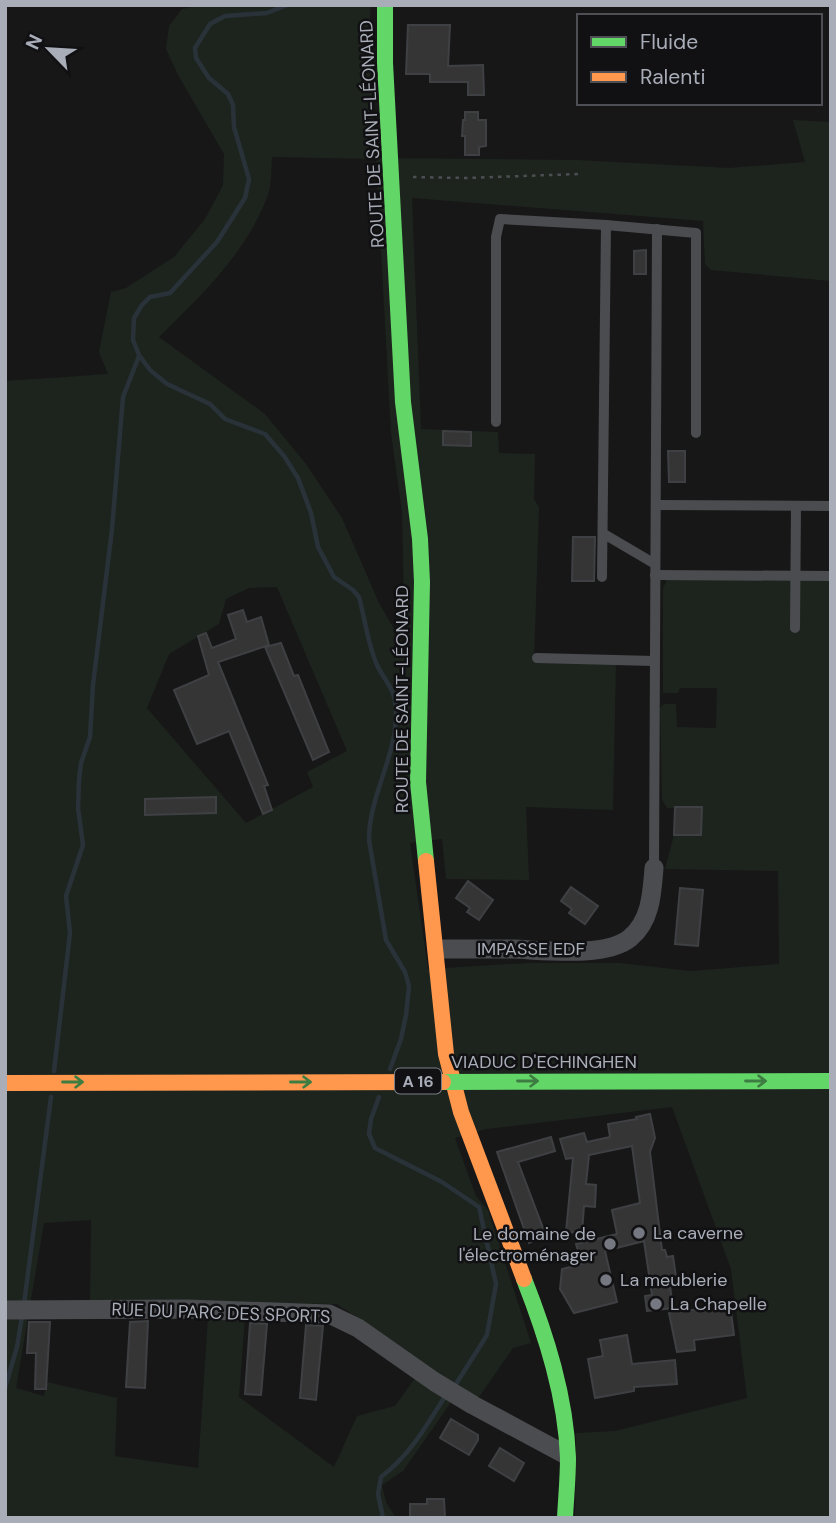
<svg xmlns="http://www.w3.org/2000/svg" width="836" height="1523" font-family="'DM Sans',sans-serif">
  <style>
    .green { fill: #1d241e; fill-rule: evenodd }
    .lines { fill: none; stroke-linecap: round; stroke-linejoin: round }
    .stream { stroke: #2a3239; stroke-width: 4.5 }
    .building { fill: #353536; stroke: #3f4043; stroke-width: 2 }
    .path { stroke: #4d4e52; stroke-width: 2.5; stroke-dasharray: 3.5 5; stroke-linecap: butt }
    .lane { stroke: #4b4c50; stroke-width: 10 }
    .street { stroke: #4b4c50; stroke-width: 19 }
    .fast { stroke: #63d668; stroke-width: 16 }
    .slow { stroke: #ff974d; stroke-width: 16 }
    .fast-bridge { stroke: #63d668; stroke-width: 16 }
    .slow-bridge { stroke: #ff974d; stroke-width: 16 }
    .oneway { stroke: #3e7d42 }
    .poi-dot { fill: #757880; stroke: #111113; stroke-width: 2.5 }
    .labels { text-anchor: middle; stroke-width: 5; stroke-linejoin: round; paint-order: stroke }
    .shield { fill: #111113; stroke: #7b7e86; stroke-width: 2 }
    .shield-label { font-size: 16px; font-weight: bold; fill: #a8adb8 }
    .street-label { font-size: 18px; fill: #a8adb8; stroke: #111113 }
    .poi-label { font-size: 18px; fill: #a8adb8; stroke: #111113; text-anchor: start }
  </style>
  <rect width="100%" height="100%" fill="#171717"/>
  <path class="green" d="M203 5H371L368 39 376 158 577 160 729 168 805 162 793 120 831 122V281L711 270 705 264 703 221 412 198 421 429 498 432 499 453 535 454 534 499 539 507 534 662 616 663 613 810 526 807 529 880 446 879 442 839 410 843 428 969 527 963H620L691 971 779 964 778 871 665 869 674 835H701L702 808H667L662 800 660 708 664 704H676L677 727 716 728 717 688H680L678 693H663V588L667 580 831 579V1518H575L576 1433 615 1431 747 1398 731 1269 672 1107 486 1129 455 1138 476 1196 488 1210 531 1343 513 1348 477 1400 337 1304 90 1301 91 1220 44 1223 16 1388 44 1396 47 1382 117 1398 115 1456 198 1468 208 1318H245L239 1397 334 1467 357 1416 395 1406 418 1374 454 1398 403 1471 382 1485 386 1502 396 1518H5V381L108 374 99 352 111 292 126 288 174 257 205 219 223 185 224 154 178 75 166 49 169 26 182 9ZM272 157 376 159 391 433 402 512 405 648 379 603 342 518 306 464 265 414 159 337C201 296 247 252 268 195 272 184 271 169 272 157ZM277 587 347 751 307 772 313 787 246 823 147 708 169 654 219 624 226 599 249 588Z"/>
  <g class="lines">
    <g class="stream">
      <path d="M287 5 267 13 225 16 210 24 195 48 196 58 209 78 228 94 233 105 234 127 249 179 245 198 217 242 170 293 150 297 142 305 134 318 133 340 139 355 150 370 167 384 210 404 225 419 265 434 284 456 298 478 311 513 318 547 334 577 353 590 359 597C365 619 368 645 377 665 385 682 395 688 396 709 398 755 369 794 369 840L386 940 405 972 409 986 406 1015 401 1039 390 1069"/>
      <path d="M54 1071 70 933 66 896 83 845 78 808 79 780 81 763 90 737 93 685 112 529 123 397 139 356"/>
      <path d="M379 1097 371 1119 369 1134 375 1148 442 1182 479 1207 496 1284 487 1335 456 1384"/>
      <path d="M24 1304 51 1097"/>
      <path d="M5 1388 17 1347 22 1316"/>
      <path d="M383 1518 378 1494 381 1477C409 1456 425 1428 444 1398"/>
    </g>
  </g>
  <g class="building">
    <path d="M408 25H450L448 66 483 65 484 95H468V82H430V74H406Z"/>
    <path d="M465 112H478V120H486V146L479 147V155H465V136H462L463 120H465Z"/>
    <path d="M646 250V274H634V251Z"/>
    <path d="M443 431 471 432V446L443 445Z"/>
    <path d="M668 451H685V482H669Z"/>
    <path d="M573 537H595L594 581H572Z"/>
    <path d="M243 610 247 622 261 617 269 645 218 662 268 785 264 786 272 810 263 814 229 731 197 744 174 690 209 675 198 636 206 633 212 648 236 639 228 615Z"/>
    <path d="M281 643 294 676 298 675 329 752 313 760 265 647Z"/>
    <path d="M216 797V813L145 815V799Z"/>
    <path d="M675 807H702L701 835H674Z"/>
    <path d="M468 881 493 900 479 920 467 912 470 908 456 898Z"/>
    <path d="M571 887 598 906 585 924 569 913 572 909 561 901Z"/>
    <path d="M680 888 703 890 698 946 675 944Z"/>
    <path d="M650 1114 655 1138 650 1152 662 1250H665L667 1257 673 1256 676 1277 669 1278 673 1308 647 1311 645 1296 652 1295 644 1241 605 1251 617 1302 574 1313 560 1289 562 1269 582 1264 576 1244 617 1234 612 1210 640 1203 632 1146 589 1155 586 1184 596 1185 595 1207 584 1206 582 1233 566 1232 573 1158 566 1159 560 1139 584 1133 587 1142 610 1137 608 1124 637 1119 636 1117Z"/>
    <path d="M551 1137 555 1151 518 1162 546 1236 529 1243 497 1152Z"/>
    <path d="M730 1305 734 1335 694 1340 695 1350 677 1352 669 1313Z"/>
    <path d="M148 1321 145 1388 126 1387 130 1322Z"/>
    <path d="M29 1322H50L46 1389H35L36 1353H27Z"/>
    <path d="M250 1323 267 1324 261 1395 245 1394Z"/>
    <path d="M306 1325 323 1326 316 1400 300 1398Z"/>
    <path d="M627 1335 632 1364 675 1360 677 1384 634 1387V1391L595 1398 588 1359 603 1356 600 1340Z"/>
    <path d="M451 1419 478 1435V1440L469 1455 440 1438Z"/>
    <path d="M500 1448 524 1463 514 1481 489 1466Z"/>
    <path d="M427 1499H444L445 1518H410V1504H427Z"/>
  </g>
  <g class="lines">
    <path class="path" d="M413 177 466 178 579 174"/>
    <g class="lane">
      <path d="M496 422V237L500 219 606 225 696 233V433"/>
      <path d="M656 505 831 506"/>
      <path d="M604 534 655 564"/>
      <path d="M655 575 829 576"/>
      <path d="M602 577 606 225"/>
      <path d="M795 628 796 506"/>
      <path d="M537 658 654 661"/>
      <path d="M654 868 657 229"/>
    </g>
    <g class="street">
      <path d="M437 949C462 949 487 949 513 949 543 950 606 958 630 938 651 921 652 893 654 868"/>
      <path d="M5 1310 187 1309 329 1314 358 1328 435 1382 473 1405 566 1455"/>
    </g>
    <g class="fast">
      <path d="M385 5V63L403 402 420 539 422 582 418 782 426 861"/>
      <path d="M524 1279C546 1335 566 1397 568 1458 568 1478 566 1498 565 1518"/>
    </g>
    <path class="slow" d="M426 861 446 1054 461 1112 524 1279"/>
    <path class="fast-bridge" d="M443 1082 831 1081"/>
    <path class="slow-bridge" d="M5 1083 443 1082"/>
  </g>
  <defs><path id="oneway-shaft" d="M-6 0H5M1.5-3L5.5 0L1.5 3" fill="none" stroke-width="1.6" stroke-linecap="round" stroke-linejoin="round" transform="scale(1.75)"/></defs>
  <g class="oneway">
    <use href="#oneway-shaft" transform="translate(528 1081)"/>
    <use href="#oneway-shaft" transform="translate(756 1081)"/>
    <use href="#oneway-shaft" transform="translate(73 1082)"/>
    <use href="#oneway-shaft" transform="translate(301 1082)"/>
  </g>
  <g class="poi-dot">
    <circle cx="639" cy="1233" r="7"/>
    <circle cx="610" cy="1244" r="7"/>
    <circle cx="606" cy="1280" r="7"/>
    <circle cx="656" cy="1304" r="7"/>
  </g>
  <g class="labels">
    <rect class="shield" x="395" y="1068.5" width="46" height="25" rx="5"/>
    <g class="shield-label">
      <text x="418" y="1087">A 16</text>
    </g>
    <g class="street-label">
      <text transform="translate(372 134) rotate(-93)" y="6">ROUTE DE SAINT-LÉONARD</text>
      <text transform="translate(402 699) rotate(-90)" y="6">ROUTE DE SAINT-LÉONARD</text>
      <text x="531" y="955">IMPASSE EDF</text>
      <text x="544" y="1068">VIADUC D'ECHINGHEN</text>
      <text transform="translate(221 1313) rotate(2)" y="6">RUE DU PARC DES SPORTS</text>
    </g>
    <g class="poi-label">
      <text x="653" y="1239">La caverne</text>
      <text x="596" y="1240" text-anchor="end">Le domaine de<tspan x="596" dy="21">l'électroménager</tspan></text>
      <text x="620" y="1286">La meublerie</text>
      <text x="670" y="1310">La Chapelle</text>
    </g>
  </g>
  <rect width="836" height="1523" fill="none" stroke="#a8adb8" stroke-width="14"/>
  <rect x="577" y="14" width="245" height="91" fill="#111113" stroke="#4d4f55" stroke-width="2"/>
  <rect x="591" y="37" width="35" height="10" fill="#63d668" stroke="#4d4f55" stroke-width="2"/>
  <text x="640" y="49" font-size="21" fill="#a8adb8">Fluide</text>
  <rect x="591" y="72" width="35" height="10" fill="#ff974d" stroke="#4d4f55" stroke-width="2"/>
  <text x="640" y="84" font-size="21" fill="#a8adb8">Ralenti</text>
  <g transform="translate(49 49) rotate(295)" stroke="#111113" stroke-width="5" paint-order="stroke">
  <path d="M0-5L12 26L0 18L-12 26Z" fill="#a8adb8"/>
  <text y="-10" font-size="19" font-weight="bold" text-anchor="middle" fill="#a8adb8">N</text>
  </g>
</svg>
